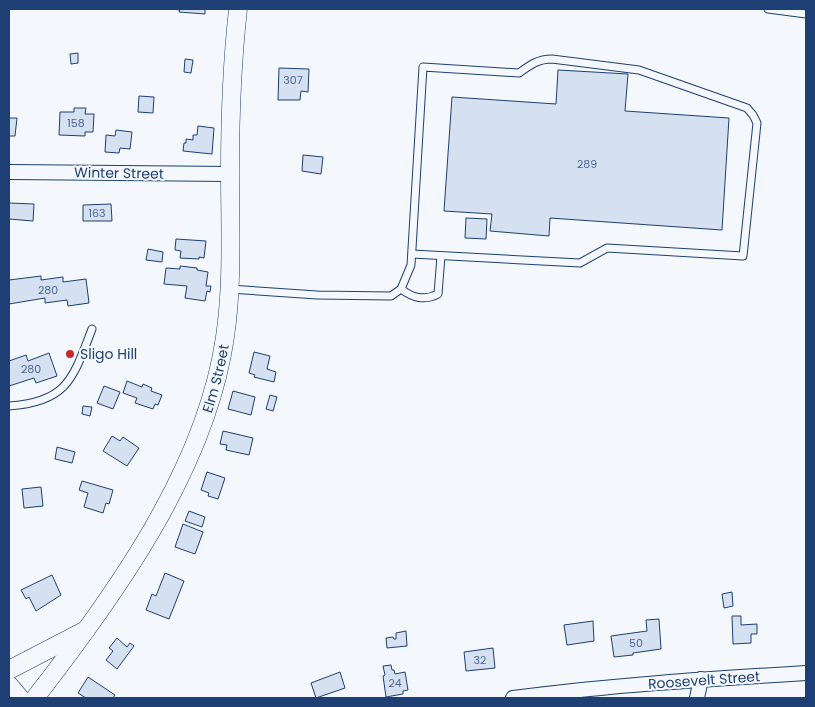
<svg xmlns="http://www.w3.org/2000/svg" width="815" height="707" font-family="Poppins,sans-serif">
  <style>
    .building { fill: #d5e0f0; stroke: #1d3f73 }
    .lines { fill: none; stroke-linecap: round; stroke-linejoin: round }
    .service-casing { stroke: #1d3f73; stroke-width: 9 }
    .minor-casing { stroke: #1d3f73; stroke-width: 16 }
    .tertiary-casing { stroke: #1d3f73; stroke-width: 19 }
    .service { stroke: #f4f7fb; stroke-width: 7 }
    .minor { stroke: #f4f7fb; stroke-width: 14 }
    .tertiary { stroke: #f4f7fb; stroke-width: 18 }
    .poi-dot { fill: #c62828; stroke: #f4f7fb; stroke-width: 2 }
    .labels { text-anchor: middle; stroke-width: 4; stroke-linejoin: round; paint-order: stroke }
    .number-label { font-size: 11px; fill: #4b6792 }
    .street-label { font-size: 14px; fill: #1d3f73; stroke: #f4f7fb }
    .poi-label { font-size: 14px; fill: #1d3f73; stroke: #f4f7fb; text-anchor: start }
  </style>
  <rect width="100%" height="100%" fill="#f4f7fb"/>
  <g class="building">
    <path d="M171 9H205V14L179 12 180 10Z"/>
    <path d="M78 53V63L71 64 70 54Z"/>
    <path d="M185 59 193 60 191 73 184 72Z"/>
    <path d="M279 68 309 69 308 92 301 91 300 100H278Z"/>
    <path d="M558 70 628 74 625 111 729 118 722 230 550 218 549 236 490 231 492 214 444 211 452 97 556 104Z"/>
    <path d="M139 96 154 97 153 113 138 112Z"/>
    <path d="M74 108H86L85 114H94L93 132H85V136L59 135 60 112H74Z"/>
    <path d="M9 118H17L15 136H9Z"/>
    <path d="M198 126 214 128 212 154 183 151 184 143H186V139L193 140V135H197Z"/>
    <path d="M116 130 132 132 130 149 120 148 119 153 105 152 106 135 115 136Z"/>
    <path d="M303 155 323 157 321 174 302 171Z"/>
    <path d="M9 203 34 204 33 221 9 219Z"/>
    <path d="M111 204 112 221H83V205Z"/>
    <path d="M466 218 487 219 486 239 465 238Z"/>
    <path d="M176 239 206 241 204 258 199 257V259L180 258 181 251 175 250Z"/>
    <path d="M148 249 163 252 162 262 146 260Z"/>
    <path d="M180 266 197 268V270L208 272 206 286H211L210 292 207 291 205 301 185 298 187 286 164 284 166 268 180 269Z"/>
    <path d="M41 276V280L63 277V282L86 279 89 303 68 306 67 300 45 303V298L9 304V280Z"/>
    <path d="M254 352 270 356 267 369 276 372 274 382 254 377 255 375 249 373Z"/>
    <path d="M49 353 57 376 36 383 34 378 9 386V361L26 355 28 361Z"/>
    <path d="M127 381 142 387 143 384 152 388 151 391 162 395 158 405 155 404 153 409 135 403 137 398 123 393Z"/>
    <path d="M104 386 120 392 113 409 97 403Z"/>
    <path d="M233 391 255 397 251 415 228 409Z"/>
    <path d="M270 395 277 397 273 411 266 409Z"/>
    <path d="M83 406 92 407 90 416 82 414Z"/>
    <path d="M223 431 253 438 249 455 226 450 227 445 220 444Z"/>
    <path d="M112 436 120 441 123 437 139 448 127 466 103 451Z"/>
    <path d="M57 447 75 452 72 463 55 459Z"/>
    <path d="M207 472 225 478 218 499 208 496 209 493 201 490Z"/>
    <path d="M82 481 113 490 109 504 106 503 103 513 84 507 88 493 79 490Z"/>
    <path d="M41 487 43 506 24 508 22 489Z"/>
    <path d="M189 511 205 517 202 527 185 521Z"/>
    <path d="M183 524 203 532 195 554 175 547Z"/>
    <path d="M165 573 184 581 169 619 146 610 152 594 156 596Z"/>
    <path d="M52 575 61 595 36 611 29 597 26 599 21 590Z"/>
    <path d="M732 592 733 606 724 608 722 594Z"/>
    <path d="M732 616H741V625L757 624V634H751V643L733 644Z"/>
    <path d="M659 619 661 649 633 653V655L614 657 611 636 647 631 646 620Z"/>
    <path d="M593 621 594 641 567 645 564 625Z"/>
    <path d="M406 631 407 646 387 648 386 638 393 637 394 639H396V633Z"/>
    <path d="M117 638 127 647 130 643 134 646 117 669 106 660 113 651 109 648Z"/>
    <path d="M493 648 495 668 466 671 464 652Z"/>
    <path d="M391 665 392 670H394L395 674 405 672 408 690 403 691V694L386 697 383 676 385 675 383 666Z"/>
    <path d="M340 672 345 688 316 698 311 683Z"/>
    <path d="M88 677 115 695 113 698H86L78 693Z"/>
  </g>
  <g class="lines">
    <g class="service-casing">
      <g id="service">
        <path d="M768 9 806 14"/>
        <path d="M229 289 317 295 391 296 401 289 411 265 423 67 519 73C530 65 538 59 552 59L639 70 747 108 753 115 757 123 743 256 607 248 580 263 412 254"/>
        <path d="M401 289C413 298 424 301 438 294L441 256"/>
        <path d="M9 406C68 402 73 378 92 329"/>
      </g>
    </g>
    <g class="minor-casing">
      <g id="minor">
        <path d="M9 172 230 174"/>
        <path d="M513 698C610 685 708 679 806 673"/>
        <path d="M697 698 701 679"/>
      </g>
    </g>
    <g class="tertiary-casing">
      <g id="tertiary">
        <path d="M9 670 86 630"/>
        <path d="M9 685 20 698"/>
        <path id="s1" d="M35 698C115 595 206 469 225 337 233 283 230 226 230 171 230 117 232 63 238 9"/>
      </g>
    </g>
    <use href="#service" class="service"/>
    <use href="#minor" class="minor"/>
    <use href="#tertiary" class="tertiary"/>
  </g>
  <circle class="poi-dot" cx="70" cy="354" r="5"/>
  <g class="labels">
    <g class="number-label">
      <text x="293" y="84">307</text>
      <text x="76" y="127">158</text>
      <text x="587" y="168">289</text>
      <text x="97" y="217">163</text>
      <text x="48" y="294">280</text>
      <text x="31" y="373">280</text>
      <text x="636" y="647">50</text>
      <text x="480" y="664">32</text>
      <text x="395" y="687">24</text>
    </g>
    <g class="street-label">
      <text transform="translate(119 173) rotate(1)" y="5">Winter Street</text>
      <text dy="5" stroke="none"><textPath href="#s1" startOffset="370">Elm Street</textPath></text>
      <text transform="translate(704 680) rotate(-4)" y="5">Roosevelt Street</text>
    </g>
    <g class="poi-label">
      <text x="80" y="359">Sligo Hill</text>
    </g>
  </g>
  <rect width="815" height="707" fill="none" stroke="#1d3f73" stroke-width="20"/>
</svg>
